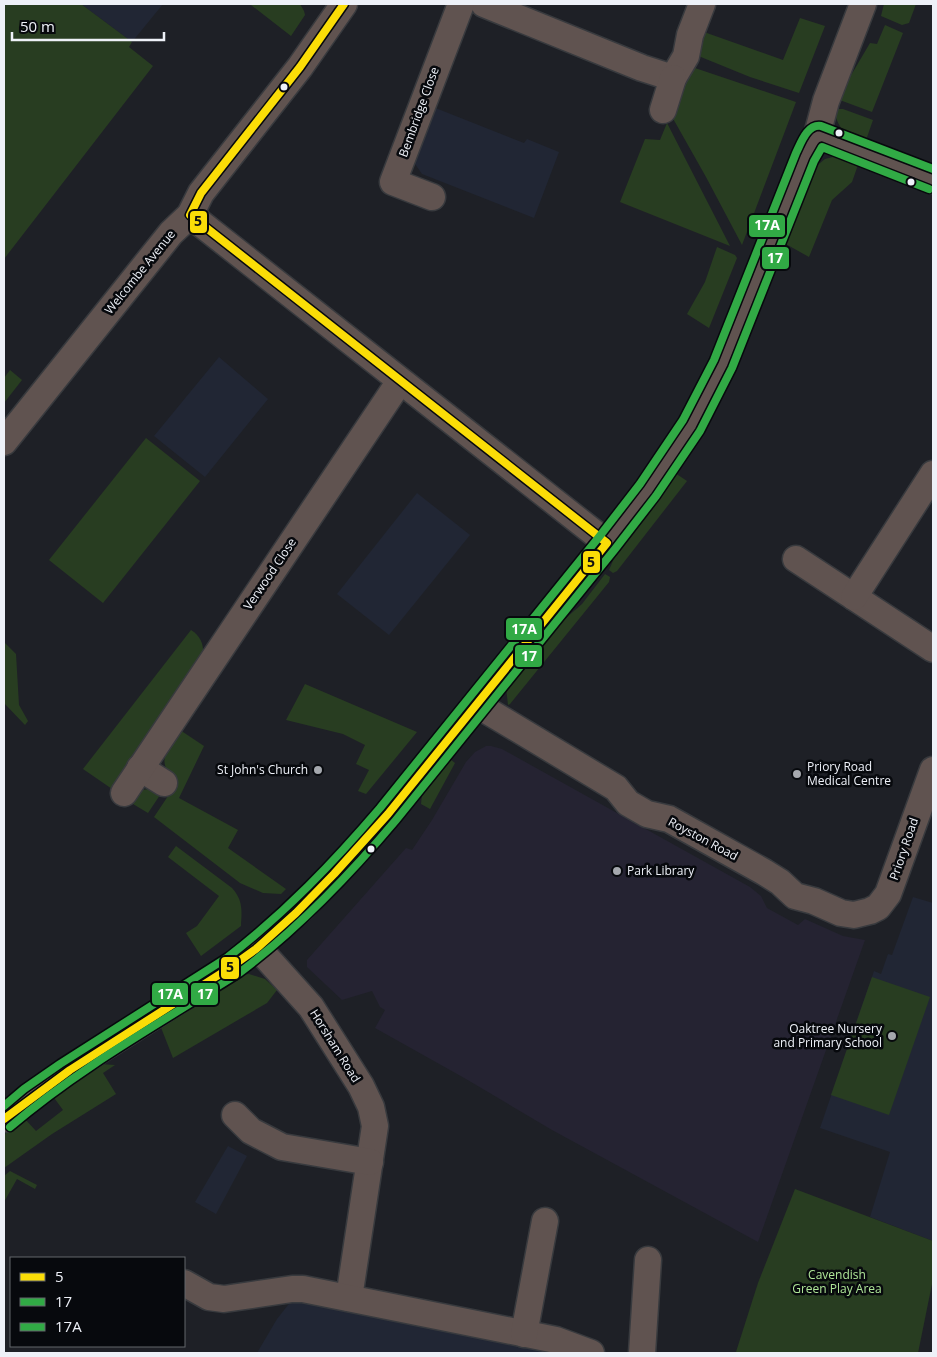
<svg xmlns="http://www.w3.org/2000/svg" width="937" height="1357" font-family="'Open Sans',sans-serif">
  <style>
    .commercial { fill: #252332 }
    .built { fill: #212634 }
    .green { fill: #283d21 }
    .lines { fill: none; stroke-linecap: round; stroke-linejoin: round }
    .minor-casing { stroke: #383a3e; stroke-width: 29 }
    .minor { stroke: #605350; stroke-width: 26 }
    .bus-1-casing { stroke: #07090d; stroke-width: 11 }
    .bus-2-casing { stroke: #07090d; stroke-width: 11 }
    .bus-3-casing { stroke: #07090d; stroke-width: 11 }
    .bus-1 { stroke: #fbdd07; stroke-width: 8 }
    .bus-2 { stroke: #31aa45; stroke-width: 8 }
    .bus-3 { stroke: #31aa45; stroke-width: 8 }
    .bus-dot { fill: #eef1f8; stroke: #07090d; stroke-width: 2 }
    .poi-dot { fill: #a5a8ae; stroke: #07090d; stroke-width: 2 }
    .labels { text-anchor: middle; stroke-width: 5; stroke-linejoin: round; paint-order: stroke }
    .street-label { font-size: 12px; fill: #eef1f8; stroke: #07090d }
    .poi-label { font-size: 12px; fill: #eef1f8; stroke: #07090d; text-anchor: start }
    .park-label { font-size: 12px; fill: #afe698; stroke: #07090d }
    .line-badge { stroke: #07090d; stroke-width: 2 }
    .badge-label { font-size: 14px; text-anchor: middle; font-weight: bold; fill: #fff }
    .pale-badge-label { font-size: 14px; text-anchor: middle; font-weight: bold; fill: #111 }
  </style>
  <rect width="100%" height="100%" fill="#1e2026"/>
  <path class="commercial" d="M486 746H491L502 749 750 887 761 896 767 908 798 925 805 919 843 936 865 940 758 1242 552 1130 466 1079 375 1028 385 1010 380 1007 372 991 342 1000 307 967V960L406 848 412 850 432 820 466 762 475 752Z"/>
  <g class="built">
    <path d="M81 4H163L132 42Z"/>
    <path d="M433 107 524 143 527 139 559 152 534 218 422 174 413 161Z"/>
    <path d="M219 357 268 399 205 477 154 436Z"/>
    <path d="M417 493 470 535 389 635 337 594Z"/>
    <path d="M913 897 933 903V1241L870 1217 890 1152 820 1128 874 971 881 974 888 954 892 955Z"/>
    <path d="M228 1146 247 1156 216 1214 195 1202Z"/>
    <path d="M303 1298 545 1352V1353H257L277 1319 288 1305 295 1299Z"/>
  </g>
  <g class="green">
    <path d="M4 4H81L132 42 129 47 153 66 4 259Z"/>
    <path d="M252 4H300L304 11 305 15 291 36 251 5Z"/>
    <path d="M884 4H916L909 23 902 25 881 16Z"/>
    <path d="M800 18 825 26 799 93 750 77 696 55 704 32 783 60Z"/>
    <path d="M885 25 903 33 872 112 837 99 870 43 877 44Z"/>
    <path d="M695 68 796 102 742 245 706 177 671 115 689 70Z"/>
    <path d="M834 109H843L873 120 865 143C846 134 838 131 834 109Z"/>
    <path d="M667 123 730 246 620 202 645 139 660 140Z"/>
    <path d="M837 156 859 162 852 182 832 200 809 257 784 243 814 168 825 159Z"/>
    <path d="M717 247 735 255 737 258 709 328 687 314 705 282Z"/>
    <path d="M10 370 22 380 4 403V378Z"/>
    <path d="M146 438 200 481 103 603 49 560Z"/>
    <path d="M672 471 687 481 617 571 613 573 609 570 625 533Z"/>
    <path d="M605 574 610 577 609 582 510 704 508 705 506 687 543 638 582 604Z"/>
    <path d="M191 630C202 637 204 646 203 658L115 791 83 769Z"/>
    <path d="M4 642 16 654 19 705 28 721 25 725 4 703Z"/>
    <path d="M305 684 417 732 366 794 358 791 369 770 356 764 365 745 343 734 286 720Z"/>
    <path d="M180 730 204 746 179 798 238 830 228 848 286 889 281 894 263 893 240 883 154 817 176 784C156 758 165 756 180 730Z"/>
    <path d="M446 756 455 763 430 809 421 804 423 786Z"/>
    <path d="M150 789 162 792 148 813 128 801 141 790Z"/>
    <path d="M176 846 232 888C243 900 242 911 241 926L201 956 186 933 197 926 219 896 168 857Z"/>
    <path d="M249 974 265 979 277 990 267 1003 173 1058 160 1025 241 975Z"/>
    <path d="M872 977 930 997 889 1115 831 1095Z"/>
    <path d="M99 1064 115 1065 103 1073 116 1094 52 1134 4 1168V1135L24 1118 36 1131 63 1110 52 1095Z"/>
    <path d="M10 1171 37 1185 35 1189 17 1179 4 1202V1176Z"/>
    <path d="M795 1189 933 1241V1279L918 1353 736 1352 758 1283Z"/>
  </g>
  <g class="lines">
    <g class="minor-casing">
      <g id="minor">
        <path d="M484 4 642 68 673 78 686 56 690 35 702 4"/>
        <path d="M663 110 673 78"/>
        <path d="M817 135 933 180"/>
        <path d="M432 197 393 182 461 4"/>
        <path d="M190 215 607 543"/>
        <path d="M4 442 171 233 190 215 201 193 300 67 344 4"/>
        <path d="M796 559 933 649"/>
        <path d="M854 597 933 474"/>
        <path d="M476 704 616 788 628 803 647 814 669 819 764 872 780 882 795 896 814 901 841 913 854 915 870 911 878 907 888 894 933 770"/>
        <path d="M140 768 164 783"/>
        <path d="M124 793 400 381"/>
        <path d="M257 947 311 1007 361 1086 371 1107 375 1126 349 1298"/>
        <path d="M235 1115 251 1131 282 1147 370 1162"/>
        <path d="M4 1119 30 1097 65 1072 234 965 257 947 303 907 356 852 388 814 607 543 648 490 692 425 723 364 805 157 817 135 826 101 863 4"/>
        <path d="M184 1283 209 1297 224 1299 292 1289H303L556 1340 591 1353"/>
        <path d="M524 1334 545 1221"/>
        <path d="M642 1353 648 1260"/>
      </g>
    </g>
    <use href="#minor" class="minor"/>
    <g class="bus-1-casing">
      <path id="bus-1" d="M4 1119 70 1070 228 969 256 949 296 913 334 874 388 814 607 543 190 215 201 193 300 67 344 4"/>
    </g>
    <g class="bus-2-casing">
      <path id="bus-2" d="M10 1127C80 1067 162 1022 239 973 298 929 348 877 396 820L615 549 656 496 700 431 732 368 814 161 822 147 929 189"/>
    </g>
    <g class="bus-3-casing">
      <path id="bus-3" d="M4 1106 24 1089 60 1064 228 957C286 912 333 863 380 808L599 537 640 484 683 420 714 360 796 153C801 143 807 124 821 126L933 169"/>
    </g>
    <use href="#bus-1" class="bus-1"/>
    <use href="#bus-2" class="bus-2"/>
    <use href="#bus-3" class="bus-3"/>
  </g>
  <g class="bus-dot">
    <circle cx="284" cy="87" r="4.5"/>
    <circle cx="839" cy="133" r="4.5"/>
    <circle cx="911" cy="182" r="4.5"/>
    <circle cx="371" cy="849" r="4.5"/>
  </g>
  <g class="poi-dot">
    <circle cx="318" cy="770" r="5"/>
    <circle cx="797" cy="774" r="5"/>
    <circle cx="617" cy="871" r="5"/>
    <circle cx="892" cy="1036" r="5"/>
  </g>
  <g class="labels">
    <g class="street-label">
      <text transform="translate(419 112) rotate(-70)" y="4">Bembridge Close</text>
      <text transform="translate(140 272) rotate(-51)" y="4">Welcombe Avenue</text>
      <text transform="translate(270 574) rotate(-56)" y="4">Verwood Close</text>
      <text transform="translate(703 839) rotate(28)" y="4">Royston Road</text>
      <text transform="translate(904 849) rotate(-71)" y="4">Priory Road</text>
      <text transform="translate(335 1046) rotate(58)" y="4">Horsham Road</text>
    </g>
    <g class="poi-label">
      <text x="807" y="771">Priory Road<tspan x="807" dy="14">Medical Centre</tspan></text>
      <text x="308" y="774" text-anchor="end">St John's Church</text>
      <text x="627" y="875">Park Library</text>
      <text x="882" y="1033" text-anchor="end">Oaktree Nursery<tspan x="882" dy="14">and Primary School</tspan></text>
    </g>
    <g class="park-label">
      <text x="837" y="1279">Cavendish<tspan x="837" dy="14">Green Play Area</tspan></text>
    </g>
  </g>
  <g class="line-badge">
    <rect x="189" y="210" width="19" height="24" rx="5" fill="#fbdd07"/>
    <rect x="748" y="214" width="38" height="24" rx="5" fill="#31aa45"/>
    <rect x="761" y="246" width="29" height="24" rx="5" fill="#31aa45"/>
    <rect x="582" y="550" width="19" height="24" rx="5" fill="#fbdd07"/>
    <rect x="505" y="617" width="38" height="24" rx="5" fill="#31aa45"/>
    <rect x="514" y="644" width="29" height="24" rx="5" fill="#31aa45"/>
    <rect x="220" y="956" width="20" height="24" rx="5" fill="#fbdd07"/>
    <rect x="151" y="982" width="38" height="24" rx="5" fill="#31aa45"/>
    <rect x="190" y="982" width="29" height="24" rx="5" fill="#31aa45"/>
  </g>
  <g class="badge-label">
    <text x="767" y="230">17A</text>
    <text x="775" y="263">17</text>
    <text x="524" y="634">17A</text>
    <text x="529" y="661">17</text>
    <text x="170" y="999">17A</text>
    <text x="205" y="999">17</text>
  </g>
  <g class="pale-badge-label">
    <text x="198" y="226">5</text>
    <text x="591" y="567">5</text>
    <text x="230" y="972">5</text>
  </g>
  <rect width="937" height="1357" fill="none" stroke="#eef1f8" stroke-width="10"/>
  <rect x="10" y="1257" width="175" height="90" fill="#07090d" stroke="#63666b"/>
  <rect x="20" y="1273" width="25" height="8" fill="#fbdd07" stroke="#63666b"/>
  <text x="55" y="1282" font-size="15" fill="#eef1f8">5</text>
  <rect x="20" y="1298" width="25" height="8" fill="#31aa45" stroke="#63666b"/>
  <text x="55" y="1307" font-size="15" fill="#eef1f8">17</text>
  <rect x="20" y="1323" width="25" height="8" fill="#31aa45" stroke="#63666b"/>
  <text x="55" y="1332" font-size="15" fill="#eef1f8">17A</text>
  <path d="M12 32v8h152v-8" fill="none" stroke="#eef1f8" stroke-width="2.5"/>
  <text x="20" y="32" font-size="15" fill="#eef1f8" stroke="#07090d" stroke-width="4" paint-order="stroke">50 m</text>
</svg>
